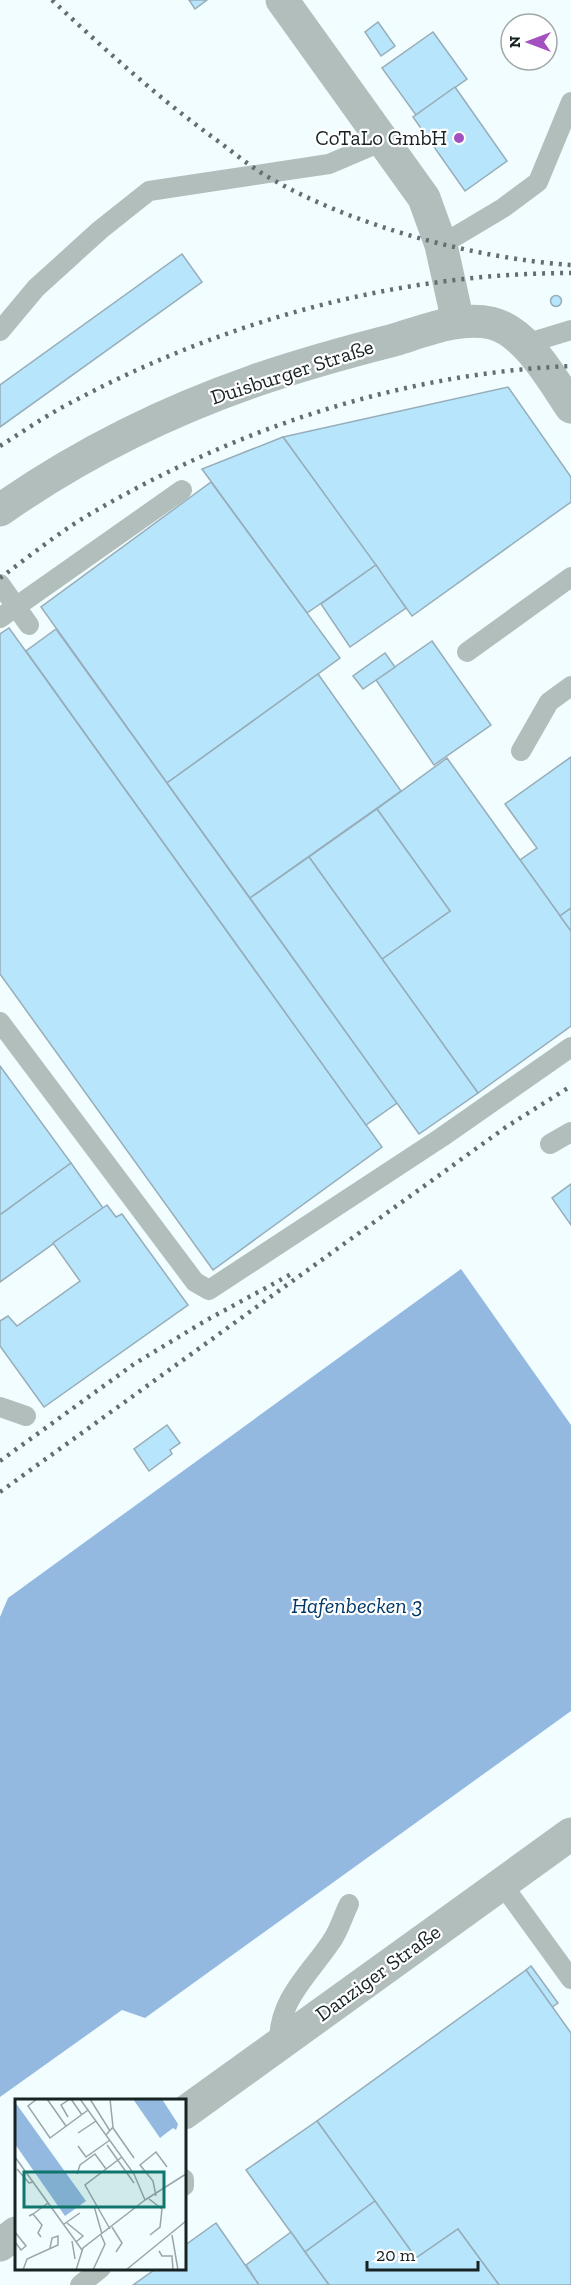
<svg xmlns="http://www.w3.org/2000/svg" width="571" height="2285" font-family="'Zilla Slab',serif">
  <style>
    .water { fill: #94b9e1 }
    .building { fill: #b7e5fb; stroke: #97adb9; stroke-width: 1.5 }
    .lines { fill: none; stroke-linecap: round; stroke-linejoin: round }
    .lane { stroke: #b2bebc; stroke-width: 20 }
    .street { stroke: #b2bebc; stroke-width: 33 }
    .rail { stroke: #636e70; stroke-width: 4.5; stroke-dasharray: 3 6; stroke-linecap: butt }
    .poi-dot { fill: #a350c0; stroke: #fff; stroke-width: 2 }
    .labels { text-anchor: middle; stroke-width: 4.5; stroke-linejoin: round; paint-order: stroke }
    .poi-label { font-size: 21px; fill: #172223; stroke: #fff; text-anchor: end }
    .street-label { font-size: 21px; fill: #172223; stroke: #fff }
    .water-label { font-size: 22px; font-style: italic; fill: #003767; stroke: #fff }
    .inset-road { fill: none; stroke: #9aa5a7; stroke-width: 1.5 }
    .view { fill: #0f766e; fill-opacity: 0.15; stroke: #0f766e; stroke-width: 3 }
    .inset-edge { fill: none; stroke: #172223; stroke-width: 3 }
  </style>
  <rect width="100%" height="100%" fill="#f2fdff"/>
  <path class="water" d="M461 1269 571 1425V1711L145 2018 122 2010 0 2097V1617L8 1598Z"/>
  <g class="building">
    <path d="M189 0H207L195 9Z"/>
    <path d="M378 22 395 46 381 56 365 32Z"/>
    <path d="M433 32 467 79 416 115 382 68Z"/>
    <path d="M455 87 507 161 465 191 413 117Z"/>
    <path d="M182 254 202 282 0 427V385Z"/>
    <circle cx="556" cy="301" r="5.5"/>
    <path d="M508 387 571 477V502L412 616 283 437Z"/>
    <path d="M283 437 376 565 307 613 202 469Z"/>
    <path d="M211 482 340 658 167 783 41 607Z"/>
    <path d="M376 565 406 608 350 647 321 604Z"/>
    <path d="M9 628 382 1147 213 1270 0 974V634Z"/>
    <path d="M56 629 397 1103 366 1125 26 651Z"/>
    <path d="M432 641 491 725 434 765 376 680Z"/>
    <path d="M385 653 395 667 363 689 353 676Z"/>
    <path d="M318 674 401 791 250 898 167 783Z"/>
    <path d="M571 757V908L560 916 520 860 537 848 505 804Z"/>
    <path d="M447 758 571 931V1026L478 1093 382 959 450 911 377 809Z"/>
    <path d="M377 809 450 911 382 959 309 857Z"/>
    <path d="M309 857 478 1093 419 1134 250 898Z"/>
    <path d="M571 908V931L560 916Z"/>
    <path d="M0 1066 71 1163 0 1215Z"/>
    <path d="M71 1163 103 1208 0 1282V1215Z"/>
    <path d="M571 1184V1225L552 1198Z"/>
    <path d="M107 1205 116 1217 122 1214 188 1305 44 1407 0 1346V1321L8 1316 17 1326 80 1281 53 1243Z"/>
    <path d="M167 1425 180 1443 170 1450 172 1454 149 1471 134 1449Z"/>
    <path d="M531 1966 558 2003 552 2007 526 1970Z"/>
    <path d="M526 1970 571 2033V2285H499L458 2229 416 2258 317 2121Z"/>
    <path d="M317 2121 375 2201 305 2252 246 2170Z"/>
    <path d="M375 2201 416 2258 458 2229 499 2285H329L305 2252Z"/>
    <path d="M216 2223 259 2285H133L157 2268H184V2246Z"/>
    <path d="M291 2232 305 2252 329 2285H259L246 2265Z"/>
  </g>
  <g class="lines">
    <g class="lane">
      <path d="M441 245 503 208 538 182 571 102"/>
      <path d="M0 331 36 288 100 230 149 191 329 164 383 141"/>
      <path d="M525 344 571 330"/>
      <path d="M0 584 29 625"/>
      <path d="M0 618 182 490"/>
      <path d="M467 652 571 577"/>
      <path d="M521 751 549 702 571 686"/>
      <path d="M0 1022 195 1282 209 1290 442 1137 571 1047"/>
      <path d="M550 1144 571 1132"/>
      <path d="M0 1407 26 1416"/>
      <path d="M502 1884 571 1979"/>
      <path d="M279 2044C278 2000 308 1976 331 1942 339 1931 343 1916 349 1904"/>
      <path d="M184 2179V2186"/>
      <path d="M80 2285 101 2268"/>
    </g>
    <g class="street">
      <path d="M282 0 424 198 441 245 458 322"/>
      <path d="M0 510C77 456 165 412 254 381 300 365 347 352 394 340 424 331 459 316 491 323 526 331 552 379 571 407"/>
      <path d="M184 2113 571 1834"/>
      <path d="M0 2245 16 2233"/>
    </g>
    <g class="rail">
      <path d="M52 0C106 51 162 101 222 144 235 154 249 165 263 174 348 225 472 258 571 265"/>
      <path d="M0 446C24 431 48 414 74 401 226 320 399 273 571 273"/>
      <path d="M0 578C31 555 63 529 97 510 240 427 405 373 571 366"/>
      <path d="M0 1461 134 1364 205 1321 295 1272"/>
      <path d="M0 1492 506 1127 571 1086"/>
    </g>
  </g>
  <circle class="poi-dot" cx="459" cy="138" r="6"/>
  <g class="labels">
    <g class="poi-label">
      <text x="447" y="145">CoTaLo GmbH</text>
    </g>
    <g class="street-label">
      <text transform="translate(292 372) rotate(-18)" y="7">Duisburger Straße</text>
      <text transform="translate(378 1973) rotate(-36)" y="7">Danziger Straße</text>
    </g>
    <g class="water-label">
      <text x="357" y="1613">Hafenbecken 3</text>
    </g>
  </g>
  <g transform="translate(15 2099)">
    <rect width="171" height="171" fill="#f2fdff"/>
    <path d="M118 0H147L163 25 161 31 158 29 145 39ZM0 3 71 102 50 117 0 45Z" fill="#94b9e1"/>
    <path class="inset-road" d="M22 0 13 7 35 39 73 11M32 0 51 27M56 0 67 16M65 0 119 75 130 101M75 0 95 32M53 18 46 6 55 0M98 29 119 59M63 34 81 22M91 36 98 28 95 0M92 46 119 84M63 47 71 58 95 41M0 58 67 151M2 70 14 84 18 83M62 75 65 66 80 55 91 70M141 97 138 82 125 66 141 53 152 68M134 100 147 110 145 128 135 136M130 101 171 75M79 107 87 135M18 115 33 104M14 117 18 115 27 126 23 134 26 138M52 124 68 137 61 143M49 125 65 114M97 128 107 144 101 153M95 130 70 86 107 58M157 136 163 171M57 142 60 160M0 143 6 151 11 147 0 133M144 152 147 157H157L158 171M8 171 12 160 43 146V137L37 139 35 149M61 171 68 149 130 101M78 171 90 145 86 136M111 171 171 122"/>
    <path class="view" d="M9 73H149V108H9Z"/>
    <rect width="171" height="171" class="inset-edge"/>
  </g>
  <g transform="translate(529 42) rotate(270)"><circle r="28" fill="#ffffff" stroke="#a2a7a7" stroke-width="1.5"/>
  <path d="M0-4.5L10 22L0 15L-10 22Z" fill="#a350c0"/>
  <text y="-9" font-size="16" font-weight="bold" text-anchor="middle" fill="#172223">N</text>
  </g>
  <path d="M367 2261v9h111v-9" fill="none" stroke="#172223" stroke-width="3"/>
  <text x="376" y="2261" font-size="18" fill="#172223" stroke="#ffffff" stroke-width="4.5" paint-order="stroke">20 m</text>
</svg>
